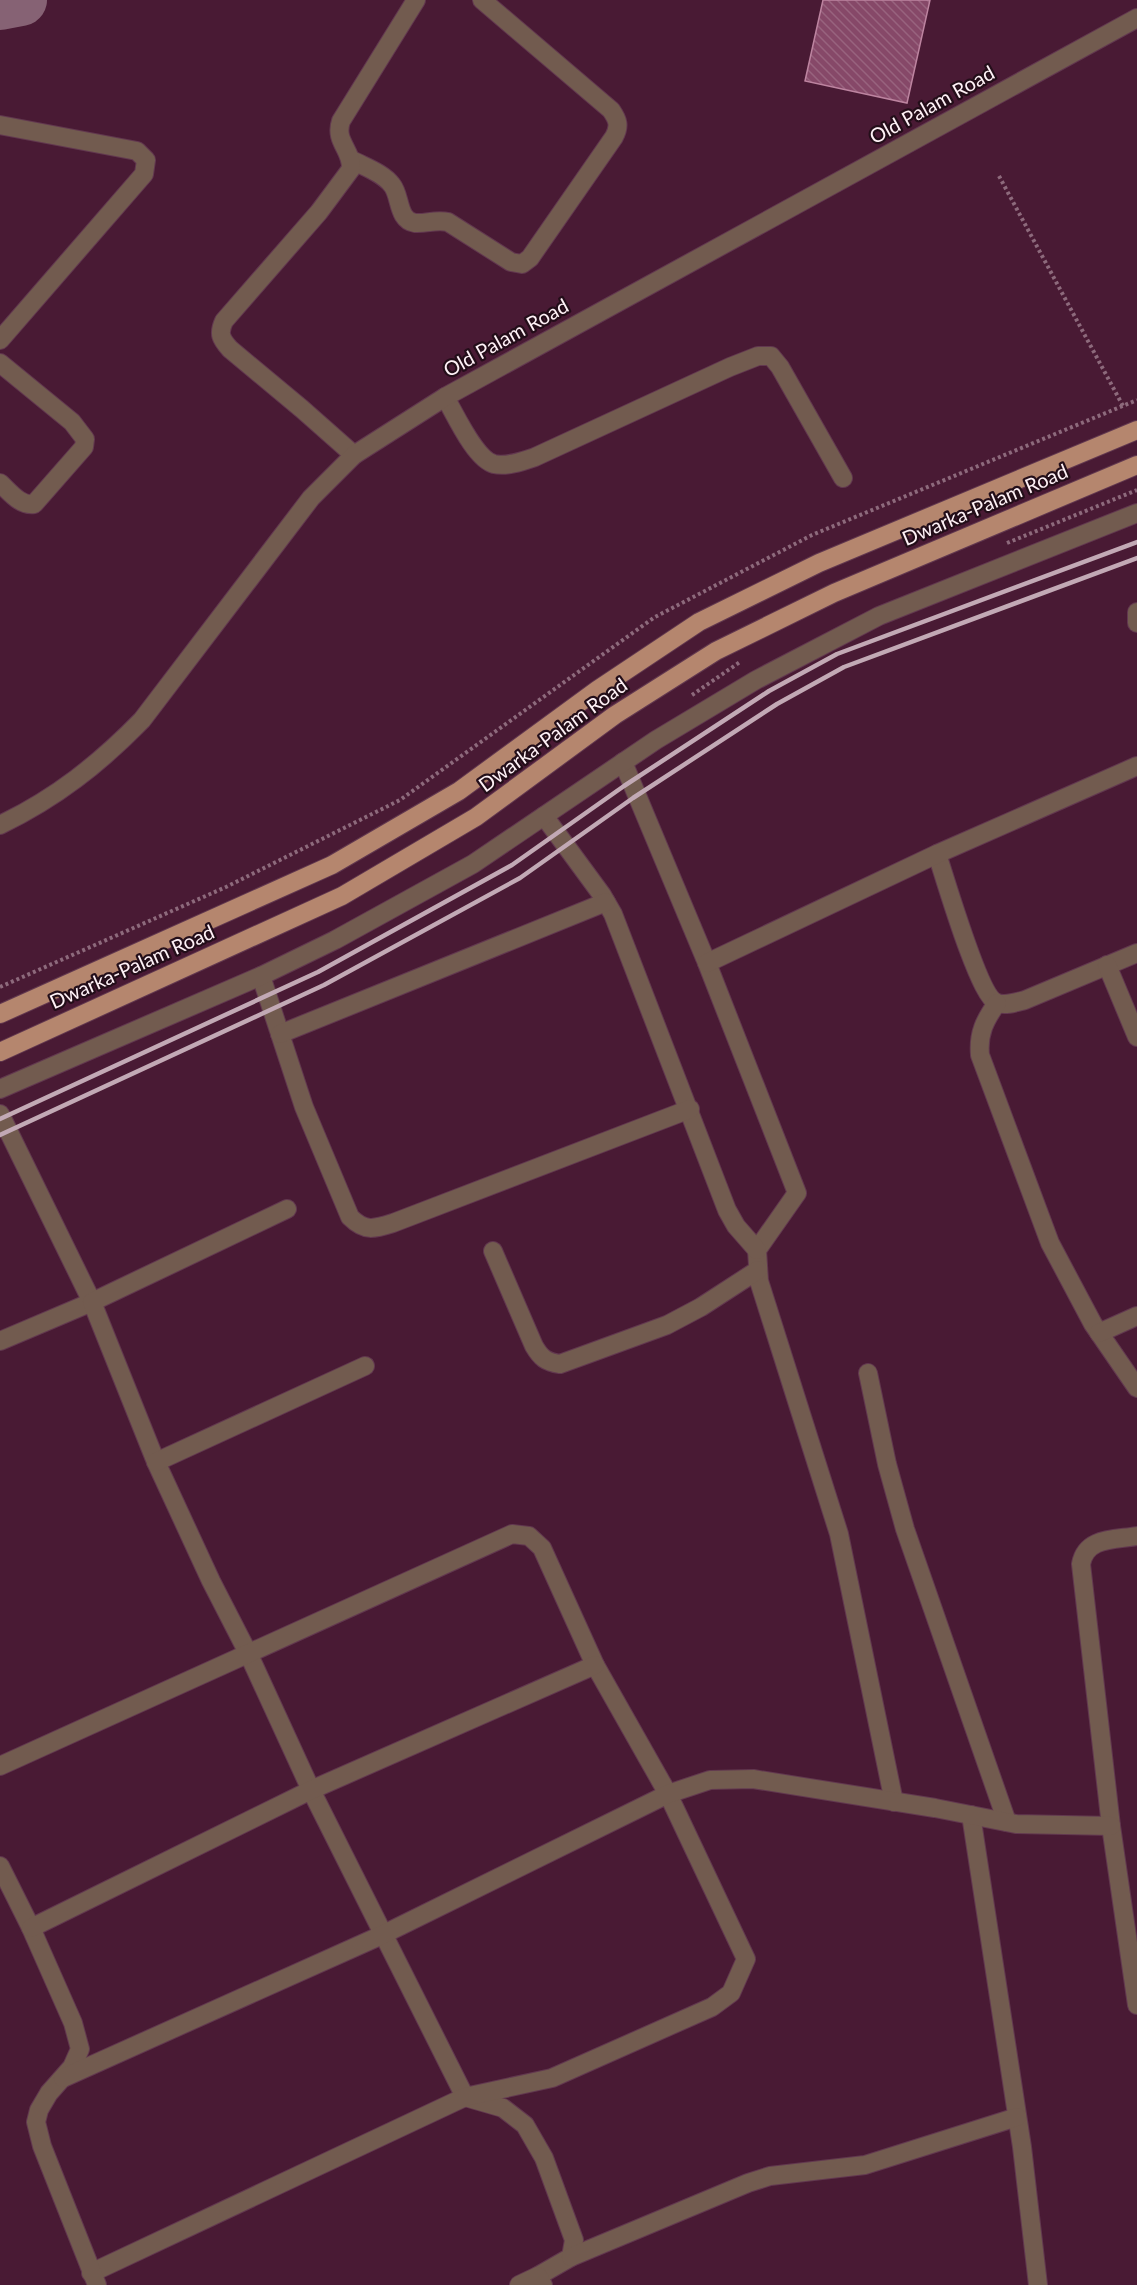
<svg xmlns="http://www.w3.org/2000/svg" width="1137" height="2285" font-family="Lato,sans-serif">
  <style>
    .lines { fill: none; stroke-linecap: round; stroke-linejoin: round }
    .taxiway { stroke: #866274; stroke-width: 52 }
    .building { fill: url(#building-back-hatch); stroke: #bd84a0; stroke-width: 1.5 }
    .minor-casing { stroke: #62384f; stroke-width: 20 }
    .major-casing { stroke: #62384f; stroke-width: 20 }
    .path { stroke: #8d6a7c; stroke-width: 4; stroke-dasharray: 3 3; stroke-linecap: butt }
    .minor { stroke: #725b4f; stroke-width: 18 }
    .major { stroke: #b5866e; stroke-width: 18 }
    .rail { stroke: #c2a9b5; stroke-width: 4.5 }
    .labels { text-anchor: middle; stroke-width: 4.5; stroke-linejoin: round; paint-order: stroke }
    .street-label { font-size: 20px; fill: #fef1f6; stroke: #230e19 }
  </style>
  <defs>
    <pattern id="building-back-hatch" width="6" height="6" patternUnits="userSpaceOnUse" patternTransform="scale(1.5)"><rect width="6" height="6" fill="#864868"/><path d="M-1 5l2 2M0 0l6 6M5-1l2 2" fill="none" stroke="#98637e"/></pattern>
  </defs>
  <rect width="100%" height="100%" fill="#491a34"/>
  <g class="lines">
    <path class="taxiway" d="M0 4 21 0"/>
  </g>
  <path class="building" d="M823 0H930L907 103 805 81Z"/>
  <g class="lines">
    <g class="minor-casing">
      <g id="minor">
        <path d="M0 125 137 151 146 160 144 174 0 340"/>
        <path d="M352 160C365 167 383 173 392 185 401 196 397 220 415 223 426 224 436 219 448 222L511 262 522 264 530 258 614 137C620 126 618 120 611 110L482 0"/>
        <path d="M0 363 72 422 85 439 84 447 34 504C20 506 10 492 0 483"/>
        <path d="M445 397C455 414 475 459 494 464 507 467 523 461 535 457L730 367 758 356H771L780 367 843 478"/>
        <path d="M354 455 302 409 230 349C221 339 218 334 224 321L319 212 351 169C352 149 334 142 341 121L416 0"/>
        <path d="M1137 612V623"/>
        <path d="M623 762 707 963 797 1193 757 1250 759 1281 839 1534 894 1802"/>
        <path d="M544 816 602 895 613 914 727 1210 736 1226 757 1250"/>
        <path d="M0 825C56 798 99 764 142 720L311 498 354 455 445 397 1137 18"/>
        <path d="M937 854C945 878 979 996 997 1003 1006 1006 1017 1002 1025 1000L1137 953"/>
        <path d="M707 963 937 854 1137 766"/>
        <path d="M1107 965 1137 1037"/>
        <path d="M261 976 304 1107 350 1217C365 1232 374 1229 393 1223L690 1109"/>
        <path d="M997 1003C985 1020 978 1033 980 1055L1050 1243 1093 1324 1137 1388"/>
        <path d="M280 1034 606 902"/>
        <path d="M0 1089 261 976 335 940 473 864 656 740 756 680 879 616 1137 513"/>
        <path d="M0 1114 92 1302 0 1341"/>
        <path d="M287 1209 92 1302 156 1462 211 1581 249 1655 311 1790 465 2097 503 2108 525 2125 544 2158 574 2240 571 2257 538 2276"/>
        <path d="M493 1251 534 1346C541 1358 546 1362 560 1364L667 1325 701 1307 758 1270"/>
        <path d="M1099 1333 1137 1316"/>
        <path d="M868 1373 887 1464 905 1529 1007 1822"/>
        <path d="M156 1462 365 1366"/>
        <path d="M1137 1536C1114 1540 1086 1537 1081 1564L1111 1826 1137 2005"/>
        <path d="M0 1766 512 1534 529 1536 542 1548 595 1665 668 1794 746 1959 731 1993 712 2007 552 2078 465 2097 91 2273"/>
        <path d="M971 1815 1022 2147 1038 2285"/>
        <path d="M0 1866 31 1928 73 2023 80 2049 72 2067 49 2093 39 2110 36 2122 42 2146 97 2285"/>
        <path d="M31 1928 311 1790 595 1665"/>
        <path d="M63 2078 382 1935 668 1794 710 1780 753 1779 935 1808 1016 1824 1111 1826"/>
        <path d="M571 2257 748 2183 770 2176 865 2165 1017 2117"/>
        <path d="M519 2285 538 2276 543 2285"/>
      </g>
    </g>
    <g class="major-casing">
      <g id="major">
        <path d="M0 1014 332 865 459 791 597 690 699 622 819 563 1137 430"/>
        <path d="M0 1052 342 896 476 817 615 715 716 651 834 593 1137 465"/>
      </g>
    </g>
    <g class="path">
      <path d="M999 176 1123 406"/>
      <path d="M1007 543 1137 490"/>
      <path d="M692 695 740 662"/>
      <path d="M0 987 226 887 400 800 655 617 812 535 1137 400"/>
    </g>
    <use href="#minor" class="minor"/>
    <use href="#major" class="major"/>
    <g class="rail">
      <path d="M0 1119 318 972 512 865 624 786 769 691 837 654 1137 542"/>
      <path d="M0 1135 324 985 520 878 633 798 777 704 844 667 1137 558"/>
    </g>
  </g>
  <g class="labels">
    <g class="street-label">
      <text transform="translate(932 105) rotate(-29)" y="7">Old Palam Road</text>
      <text transform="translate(506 338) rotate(-29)" y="7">Old Palam Road</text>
      <text transform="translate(985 505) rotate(-23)" y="7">Dwarka-Palam Road</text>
      <text transform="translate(553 735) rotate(-36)" y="7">Dwarka-Palam Road</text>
      <text transform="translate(132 967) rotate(-24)" y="7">Dwarka-Palam Road</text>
    </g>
  </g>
</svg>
